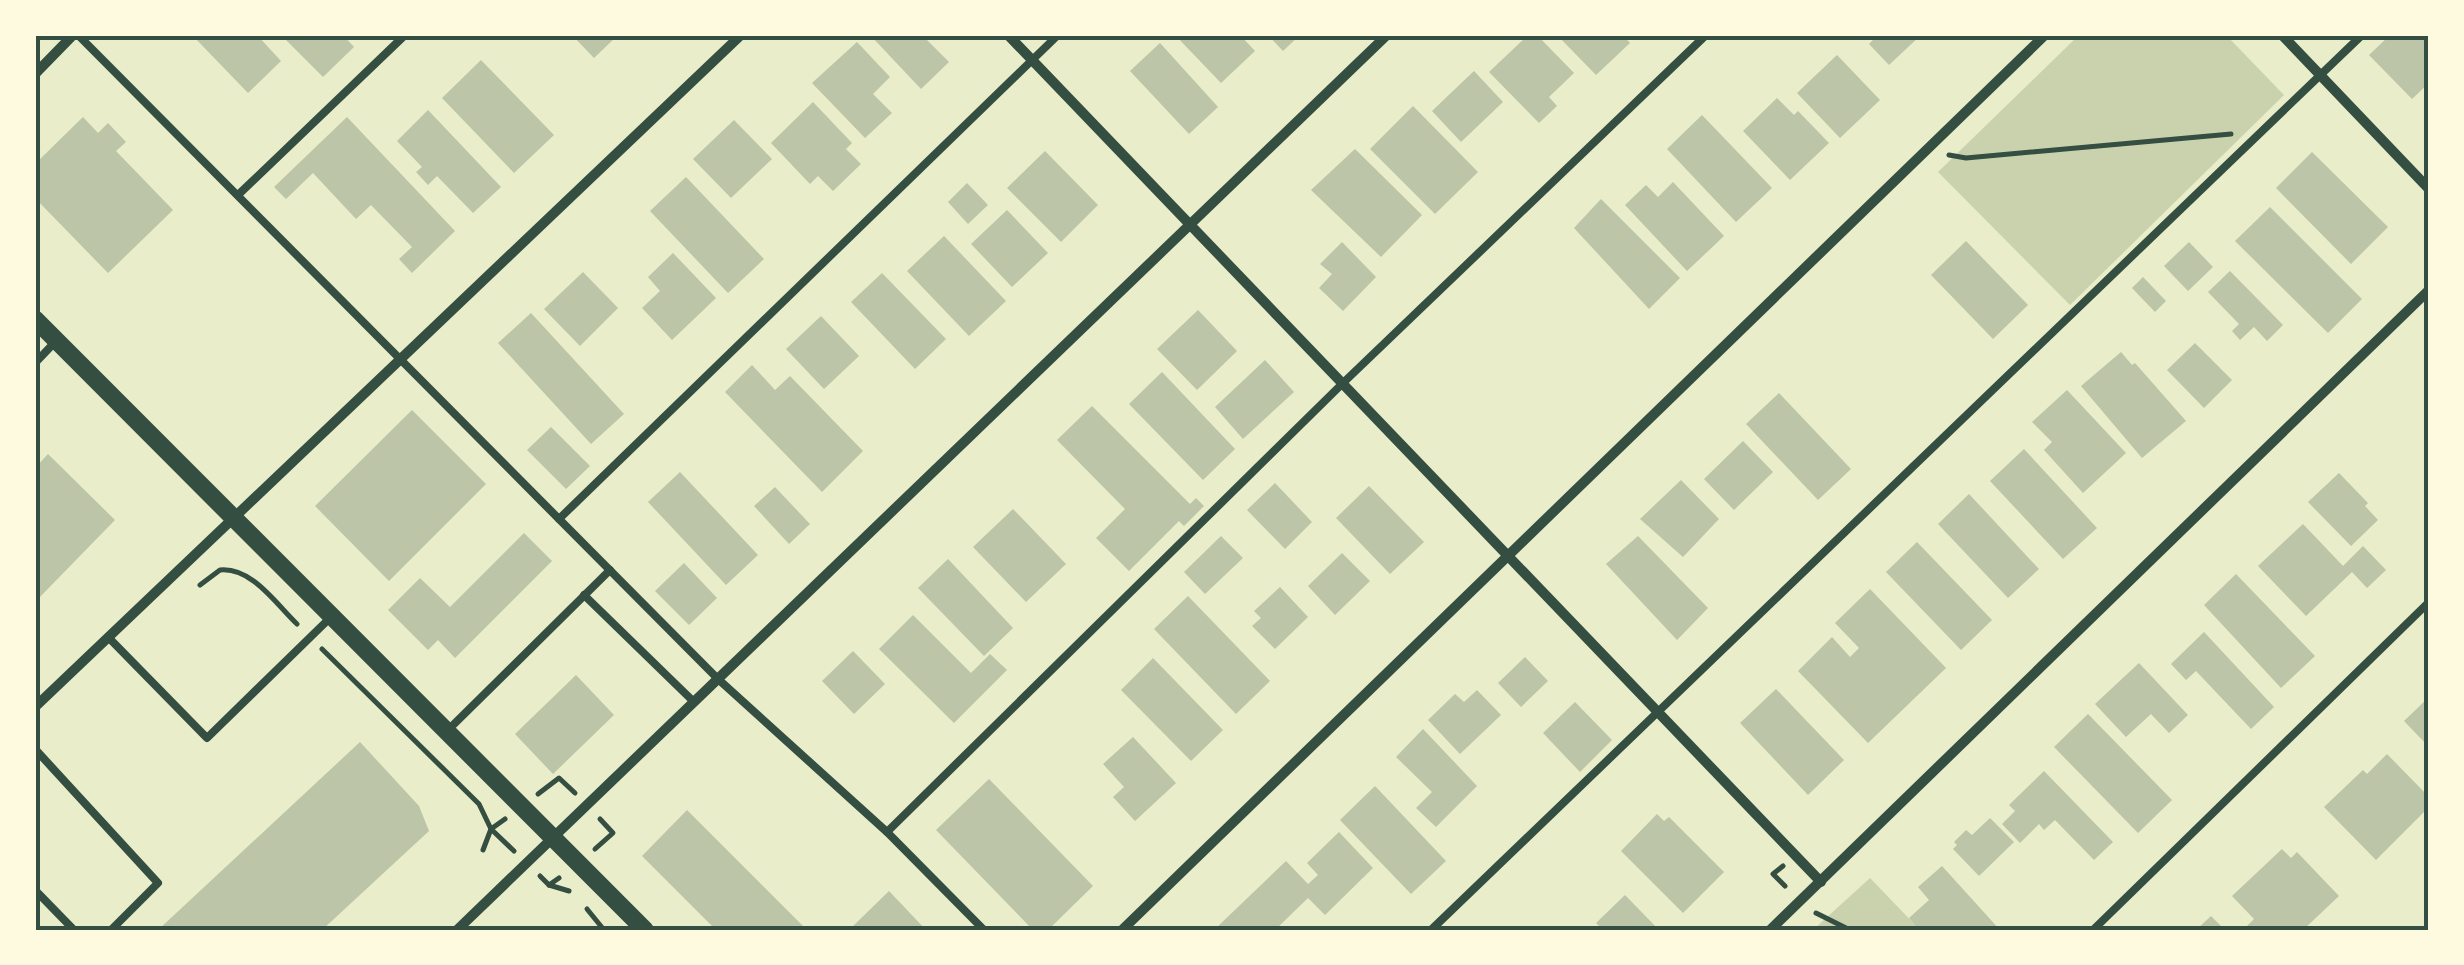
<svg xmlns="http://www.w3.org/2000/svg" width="2464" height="965" font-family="'IBM Plex Serif',serif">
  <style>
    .green { fill: #cad2ad }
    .building { fill: #bcc5a7 }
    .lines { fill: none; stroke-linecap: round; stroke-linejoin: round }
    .path { stroke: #344e41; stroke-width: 5 }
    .service { stroke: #344e41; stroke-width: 8 }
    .minor { stroke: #344e41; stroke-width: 10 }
    .tertiary { stroke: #344e41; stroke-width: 18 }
    .neatline { fill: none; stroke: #344e41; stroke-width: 4 }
  </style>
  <rect width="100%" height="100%" fill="#e9edc9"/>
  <g class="green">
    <path d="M2079 35H2226L2284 95 2070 305 1938 172Z"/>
    <path d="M1870 878 1920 930H1813Z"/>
  </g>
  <g class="building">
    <path d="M192 35H257L281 61 248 93Z"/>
    <path d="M281 35H343L354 47 323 77Z"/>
    <path d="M572 35H618L594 58Z"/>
    <path d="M870 35H922L949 62 921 89Z"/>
    <path d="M1175 35H1240L1255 51 1221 83Z"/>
    <path d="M1268 35H1300L1283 51Z"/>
    <path d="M1528 35H1537L1574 73 1549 97 1557 106 1539 123 1489 72Z"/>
    <path d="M1557 35H1623L1630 43 1596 75Z"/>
    <path d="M1878 35H1921L1889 65 1869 44Z"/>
    <path d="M2390 35H2423L2429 42V83L2412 99 2369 55Z"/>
    <path d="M857 42 890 77 873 94 892 113 865 138 812 83Z"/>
    <path d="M1160 43 1218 107 1189 134 1130 71Z"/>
    <path d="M1837 55 1880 100 1840 138 1797 93Z"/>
    <path d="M481 60 554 135 514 173 442 98Z"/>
    <path d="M1474 71 1503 102 1461 142 1432 111Z"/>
    <path d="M1777 98 1794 115 1798 111 1829 143 1790 180 1743 131Z"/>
    <path d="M813 102 852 143 846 149 861 164 833 191 818 176 810 184 771 143Z"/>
    <path d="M1413 106 1478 172 1435 214 1370 149Z"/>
    <path d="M428 110 501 187 473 213 437 176 428 185 416 172 422 167 397 141Z"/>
    <path d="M1702 115 1772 188 1736 222 1667 149Z"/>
    <path d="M83 117 98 133 108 123 126 142 116 151 173 210 108 273 35 198V164Z"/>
    <path d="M347 117 455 231 412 273 399 259 412 247 371 205 356 219 313 173 286 199 274 187Z"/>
    <path d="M734 120 772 159 731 198 693 159Z"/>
    <path d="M1355 149 1422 215 1381 257 1311 190Z"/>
    <path d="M1045 151 1098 205 1061 242 1007 188Z"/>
    <path d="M2312 152 2388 227 2351 264 2276 188Z"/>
    <path d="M686 177 764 259 728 293 650 211Z"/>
    <path d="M1673 182 1724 236 1687 271 1625 205 1646 185 1658 197Z"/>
    <path d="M967 183 988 205 968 224 948 202Z"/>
    <path d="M1601 199 1680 278 1649 309 1574 228Z"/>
    <path d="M2270 207 2362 299 2328 333 2235 241Z"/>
    <path d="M1007 210 1048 253 1012 287 971 244Z"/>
    <path d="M944 236 1006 301 969 336 907 271Z"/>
    <path d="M1966 241 2028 305 1993 339 1931 275Z"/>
    <path d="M1342 242 1376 277 1343 311 1319 288 1332 274 1320 264Z"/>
    <path d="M2189 242 2213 267 2188 291 2164 266Z"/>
    <path d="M673 253 716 298 672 340 642 308 660 291 648 277Z"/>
    <path d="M2230 271 2283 325 2267 341 2254 327 2240 340 2232 331 2239 324 2208 292Z"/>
    <path d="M583 272 618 308 580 346 544 309Z"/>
    <path d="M882 273 946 339 915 369 851 302Z"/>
    <path d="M2143 277 2166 301 2155 312 2132 288Z"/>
    <path d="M1198 310 1237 351 1197 390 1157 349Z"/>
    <path d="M531 313 624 414 591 444 498 343Z"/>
    <path d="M821 316 859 356 824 389 786 349Z"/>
    <path d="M2195 343 2232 380 2204 408 2167 370Z"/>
    <path d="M2121 352 2132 365 2135 363 2186 421 2142 458 2081 386Z"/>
    <path d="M1265 360 1294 392 1243 439 1215 407Z"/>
    <path d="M752 365 775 390 790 376 863 451 822 492 725 392Z"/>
    <path d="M1162 372 1235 449 1203 480 1129 404Z"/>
    <path d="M2067 390 2126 453 2083 493 2044 450 2052 442 2032 422Z"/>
    <path d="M1779 393 1851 469 1818 500 1746 424Z"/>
    <path d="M1092 406 1190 504 1196 498 1204 506 1184 526 1179 521 1129 571 1096 538 1125 509 1057 440Z"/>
    <path d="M412 410 486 484 389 581 315 506Z"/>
    <path d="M551 427 590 466 566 489 527 450Z"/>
    <path d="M1743 441 1773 472 1734 510 1704 479Z"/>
    <path d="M2024 449 2097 528 2063 559 1990 481Z"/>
    <path d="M48 454 115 520 35 602V468Z"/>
    <path d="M680 472 758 555 726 585 648 502Z"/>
    <path d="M2339 473 2368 503 2365 506 2378 520 2351 546 2308 502Z"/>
    <path d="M1681 480 1719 519 1683 557 1640 519Z"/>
    <path d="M1275 483 1312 522 1285 549 1247 510Z"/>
    <path d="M1369 486 1424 542 1390 574 1336 518Z"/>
    <path d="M775 487 810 524 789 544 754 506Z"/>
    <path d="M1969 494 2039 569 2008 598 1938 524Z"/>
    <path d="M1013 509 1066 564 1026 602 973 547Z"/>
    <path d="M2303 524 2343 566 2363 546 2386 570 2367 588 2352 572 2306 616 2258 566Z"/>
    <path d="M524 533 552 561 455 658 438 640 428 650 388 610 420 578 450 607Z"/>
    <path d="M1221 536 1243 558 1205 594 1184 572Z"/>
    <path d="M1638 536 1708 608 1677 640 1606 564Z"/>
    <path d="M1917 542 1992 620 1961 650 1886 572Z"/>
    <path d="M1342 553 1370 581 1335 615 1308 586Z"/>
    <path d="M948 559 1013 628 984 656 918 588Z"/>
    <path d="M684 563 717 598 689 625 655 591Z"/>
    <path d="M2236 574 2315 656 2281 688 2204 605Z"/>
    <path d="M1280 587 1308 617 1275 649 1252 626 1261 618 1254 611Z"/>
    <path d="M1870 589 1946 668 1868 743 1798 671 1832 637 1850 657 1859 648 1835 623Z"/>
    <path d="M1188 596 1270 681 1236 714 1154 629Z"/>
    <path d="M913 615 971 673 990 654 1007 670 954 723 879 649Z"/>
    <path d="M2204 632 2274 707 2251 729 2196 671 2186 680 2171 664Z"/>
    <path d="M853 651 885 684 854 714 822 681Z"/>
    <path d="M1525 657 1548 681 1521 707 1498 683Z"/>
    <path d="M1153 658 1223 730 1191 761 1121 690Z"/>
    <path d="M2139 663 2188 715 2169 733 2151 714 2126 737 2095 704Z"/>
    <path d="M576 675 614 715 553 774 515 734Z"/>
    <path d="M1776 689 1844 760 1808 795 1740 723Z"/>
    <path d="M1477 690 1501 715 1460 754 1428 720 1455 694 1464 702Z"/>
    <path d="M2429 697V747L2404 721Z"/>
    <path d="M1575 702 1612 740 1580 772 1543 733Z"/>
    <path d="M2088 714 2172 800 2138 833 2054 747Z"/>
    <path d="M1423 729 1477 786 1436 827 1416 808 1432 792 1396 757Z"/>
    <path d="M1133 737 1176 783 1135 821 1113 797 1124 787 1103 764Z"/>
    <path d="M360 742 419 806 429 831 322 930H158Z"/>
    <path d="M2387 754 2429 797V807L2376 860 2324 807 2363 770 2367 774Z"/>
    <path d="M2044 771 2113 842 2094 860 2055 820 2044 830 2039 824 2020 843 2002 824 2015 811 2009 805Z"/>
    <path d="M989 779 1093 886 1048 930H1033L936 830Z"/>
    <path d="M1375 786 1446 861 1411 894 1340 820Z"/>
    <path d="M687 810 807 930H716L642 856Z"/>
    <path d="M1657 814 1664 821 1669 817 1724 872 1683 913 1621 851Z"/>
    <path d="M1990 818 2014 842 1979 876 1953 849 1957 845 1954 842 1966 830 1972 835Z"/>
    <path d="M1339 832 1373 868 1325 915 1308 898 1275 930H1214L1286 861 1308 884 1318 875 1307 863Z"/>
    <path d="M2282 849 2291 858 2297 852 2339 896 2303 930H2243L2254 919 2232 896Z"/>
    <path d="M1942 866 2000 930H1919L1909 918 1929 900 1918 887Z"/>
    <path d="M889 891 926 930H849Z"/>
    <path d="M1625 895 1659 930H1603L1596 923Z"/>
    <path d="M2211 916 2225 930H2196Z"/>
  </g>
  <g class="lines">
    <g class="path">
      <path d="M1949 155 1966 158 2231 134"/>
      <path d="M200 585 220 570C252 567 276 604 297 624"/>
      <path d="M322 649 479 804 491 829 483 850"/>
      <path d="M538 794 559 778 575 793"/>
      <path d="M505 819 491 829 514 851"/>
      <path d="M595 849 613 833 600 819"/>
      <path d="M1783 866 1773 874 1785 886"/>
      <path d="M540 876 549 885 569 891"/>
      <path d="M549 885 559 878"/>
      <path d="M587 909 604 930"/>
      <path d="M1816 913 1850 930"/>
    </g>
    <g class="service">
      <path d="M78 35 718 679 887 832 984 930"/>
      <path d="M238 195 405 35"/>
      <path d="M35 363 56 341"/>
      <path d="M559 519 1058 35"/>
      <path d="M584 595 694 702"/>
      <path d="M108 637 207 738 332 616"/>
      <path d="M446 732 610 570"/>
      <path d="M35 749 158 883 111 930"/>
      <path d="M887 832 1343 383 1706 35"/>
      <path d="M35 890 74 930"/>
      <path d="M1431 930 2362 35"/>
      <path d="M2093 930 2429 602"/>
    </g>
    <g class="minor">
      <path d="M1008 35 1821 882"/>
      <path d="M2282 35 2429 189"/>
      <path d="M35 74 73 35"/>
      <path d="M35 707 741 35"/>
      <path d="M457 930 1387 35"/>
      <path d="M1122 930 2045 35"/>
      <path d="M1770 930 2429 290"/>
    </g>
    <path class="tertiary" d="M35 319 645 930"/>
  </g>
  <rect width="2464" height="965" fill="none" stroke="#fefae0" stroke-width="75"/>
  <rect x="38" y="38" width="2388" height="890" class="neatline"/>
</svg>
